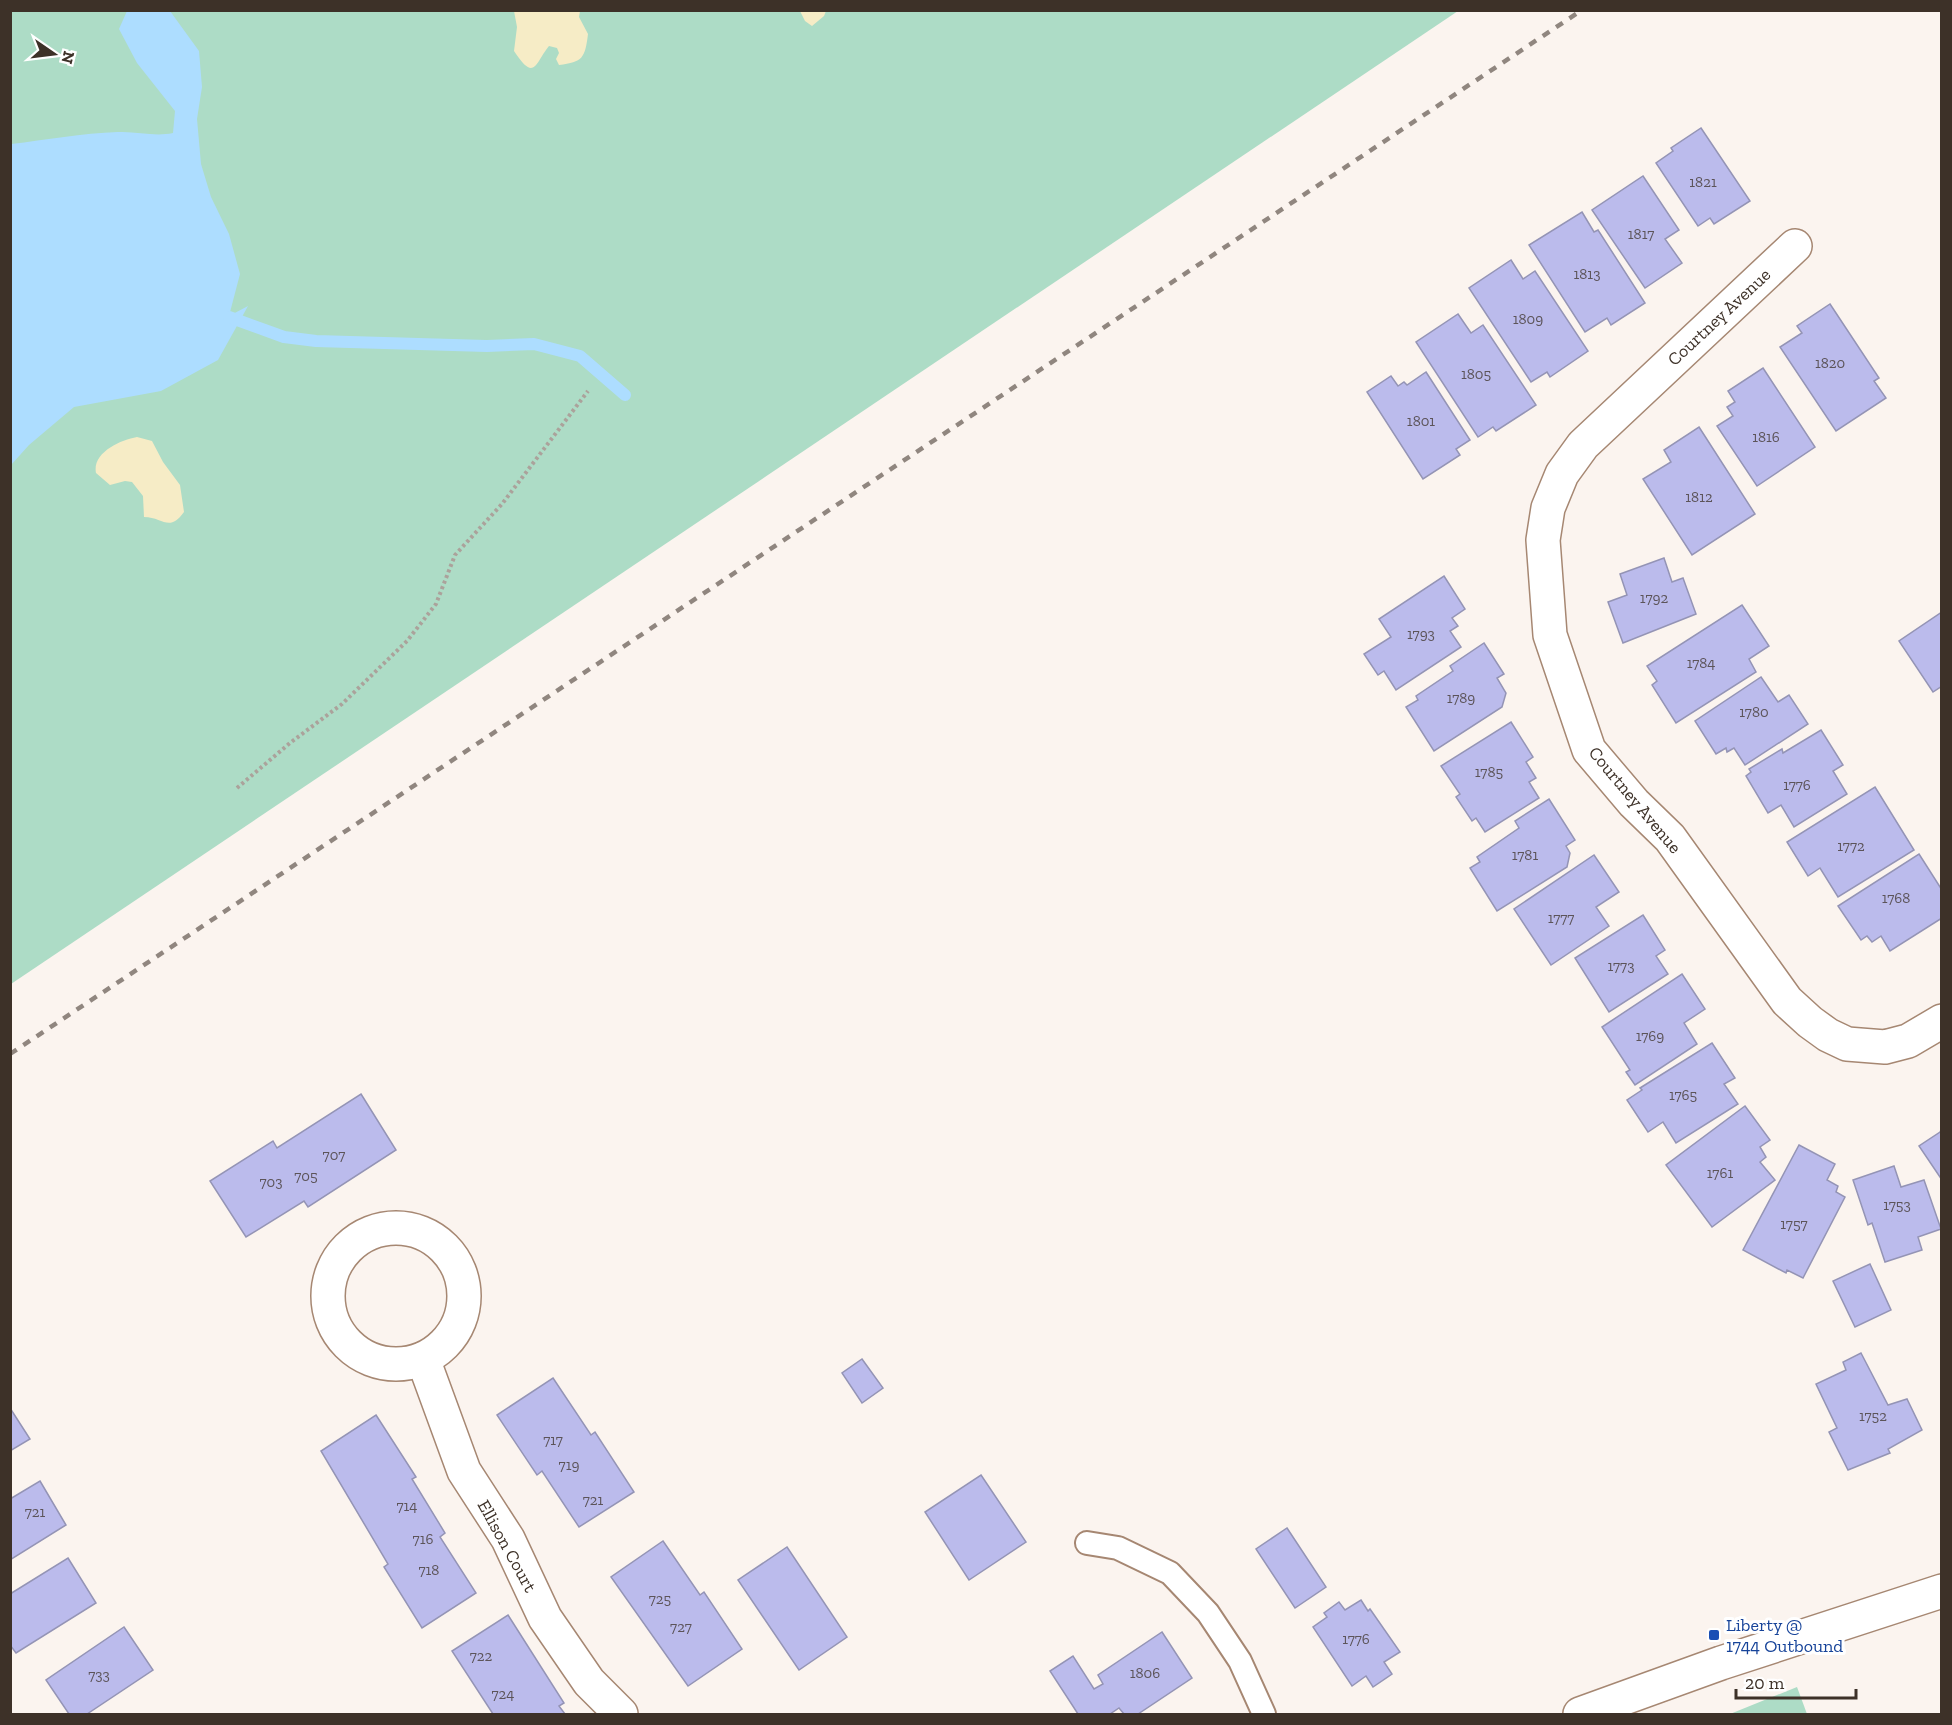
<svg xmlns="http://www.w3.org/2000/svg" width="1952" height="1725" font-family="'Zilla Slab',serif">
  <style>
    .green { fill: #addcc6 }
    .sand { fill: #f6ecc6 }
    .water { fill: #adddff }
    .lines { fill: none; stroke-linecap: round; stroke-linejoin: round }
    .stream { stroke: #adddff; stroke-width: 12 }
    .building { fill: #bbbbec; stroke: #9494b5; stroke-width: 1.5 }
    .service-casing { stroke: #a68772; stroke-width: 26 }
    .minor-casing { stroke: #a68772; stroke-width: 36 }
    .secondary-casing { stroke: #a68772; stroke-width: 36 }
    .path { stroke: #aba29b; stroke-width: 4; stroke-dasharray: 3 3; stroke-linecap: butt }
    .service { stroke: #fff; stroke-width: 22 }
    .minor { stroke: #fff; stroke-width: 33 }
    .secondary { stroke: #fff; stroke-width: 33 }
    .rail { stroke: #90867f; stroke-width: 4.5; stroke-dasharray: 8 8; stroke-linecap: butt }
    .transit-dot { fill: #1a4fb4; stroke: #fff; stroke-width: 2 }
    .labels { text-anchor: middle; stroke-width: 6; stroke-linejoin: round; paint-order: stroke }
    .number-label { font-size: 15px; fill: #5c5459 }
    .street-label { font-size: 18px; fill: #3d3128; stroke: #fff }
    .transit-label { font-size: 18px; fill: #164399; stroke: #fff; text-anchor: start }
  </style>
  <rect width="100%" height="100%" fill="#fbf4ef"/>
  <g class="green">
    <path d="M11 11H1458L11 984Z"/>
    <path d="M1797 1687 1807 1714H1730Z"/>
  </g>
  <g class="sand">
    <path d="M514 11H580L579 17 588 34C585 58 583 62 559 65L556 59 559 53 557 48 549 46C535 63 535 83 514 51L517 27Z"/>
    <path d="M800 11H826L824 16 812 26 805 21Z"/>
    <path d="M137 437 152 441 163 462 180 485 184 512C169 533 163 517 144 517L143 496 132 482 125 481 110 485 96 473C92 453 120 440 137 437Z"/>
  </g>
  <path class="water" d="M127 11H170L199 51 202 87 197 119 201 164 211 197 229 234 240 274 229 316 248 306 218 360 161 391 74 407 29 445 11 465V144C46 140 82 133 118 132 137 131 154 137 173 133L175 111 137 63 119 29Z"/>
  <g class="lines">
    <path class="stream" d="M229 317 284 337 316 341 487 346 534 344 580 356 625 395"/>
  </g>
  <g class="building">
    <path d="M1701 128 1750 201 1714 224 1710 218 1698 226 1656 163 1673 151 1671 148Z"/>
    <path d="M1643 176 1679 230 1665 239 1682 263 1645 288 1592 210Z"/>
    <path d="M1582 212 1594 232 1598 230 1645 303 1611 325 1607 318 1585 332 1529 245Z"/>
    <path d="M1511 260 1523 279 1535 271 1588 351 1550 377 1547 372 1531 382 1469 288Z"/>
    <path d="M1830 304 1879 378 1874 381 1886 398 1836 431 1780 347 1802 333 1797 326Z"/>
    <path d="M1458 314 1471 333 1483 325 1536 405 1496 431 1493 427 1478 437 1416 342Z"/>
    <path d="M1763 368 1815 447 1757 486 1717 426 1733 416 1727 407 1735 402 1728 391Z"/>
    <path d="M1426 372 1470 440 1456 449 1460 455 1423 479 1367 392 1391 376 1398 386 1404 382 1407 385Z"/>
    <path d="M1699 427 1755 514 1692 555 1643 479 1671 462 1664 450Z"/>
    <path d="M1664 558 1672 582 1683 578 1696 614 1623 643 1608 602 1627 595 1620 574Z"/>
    <path d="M1444 576 1465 609 1452 618 1458 626 1450 631 1461 647 1396 690 1384 671 1378 675 1364 654 1391 637 1379 619Z"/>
    <path d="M1742 605 1769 646 1749 659 1756 672 1676 723 1652 685 1657 681 1647 666Z"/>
    <path d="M1942 612V686L1933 692 1899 641Z"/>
    <path d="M1484 643 1504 674 1497 678 1506 693 1502 707 1434 751 1406 707 1418 700 1416 696 1453 671 1450 666Z"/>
    <path d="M1761 677 1778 702 1789 695 1808 724 1745 765 1734 748 1727 752 1726 748 1716 754 1695 721Z"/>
    <path d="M1511 722 1533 757 1526 762 1536 778 1529 782 1539 798 1485 832 1476 818 1472 821 1456 797 1460 794 1441 766Z"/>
    <path d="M1821 730 1843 765 1833 771 1847 794 1794 827 1781 805 1768 813 1746 776 1751 772 1749 769 1782 749 1783 753Z"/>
    <path d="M1875 787 1914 850 1838 897 1820 868 1808 876 1787 842Z"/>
    <path d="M1549 799 1575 840 1566 846 1570 853 1567 867 1497 911 1470 868 1480 862 1477 857 1519 828 1515 821Z"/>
    <path d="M1919 854 1942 890V918L1890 951 1881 936 1872 942 1867 936 1861 940 1838 906Z"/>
    <path d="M1594 855 1619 892 1596 907 1609 926 1551 965 1514 909Z"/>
    <path d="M1643 915 1665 950 1656 956 1668 974 1609 1012 1575 958Z"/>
    <path d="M1682 974 1705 1009 1684 1023 1697 1044 1635 1085 1626 1072 1630 1070 1602 1027Z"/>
    <path d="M1712 1043 1735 1078 1724 1084 1738 1104 1676 1143 1663 1122 1648 1132 1627 1100 1642 1090 1640 1088Z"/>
    <path d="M361 1094 396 1150 308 1207 304 1201 246 1237 210 1181 273 1141 277 1148Z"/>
    <path d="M1745 1106 1770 1140 1760 1147 1766 1157 1760 1162 1775 1180 1712 1227 1666 1165Z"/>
    <path d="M1942 1128V1180L1919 1146 1940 1132Z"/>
    <path d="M1799 1145 1835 1164 1827 1180 1838 1186 1836 1192 1845 1197 1803 1278 1787 1270 1786 1273 1743 1250Z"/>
    <path d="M1894 1166 1901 1187 1924 1180 1941 1229 1918 1237 1922 1250 1885 1262 1872 1223 1868 1225 1853 1180Z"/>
    <path d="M1870 1264 1891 1310 1855 1327 1833 1281Z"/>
    <path d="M1861 1353 1888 1405 1907 1399 1922 1430 1888 1449 1890 1453 1848 1470 1829 1432 1837 1428 1816 1384 1846 1370 1843 1362Z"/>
    <path d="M862 1359 883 1388 862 1403 842 1373Z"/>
    <path d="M553 1378 591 1435 595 1432 634 1492 579 1527 542 1471 537 1475 497 1415Z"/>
    <path d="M10 1408 30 1439 10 1451Z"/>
    <path d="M376 1415 416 1477 412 1479 445 1533 440 1537 476 1593 422 1628 384 1567 388 1564 321 1451Z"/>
    <path d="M981 1475 1026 1542 969 1580 925 1512Z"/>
    <path d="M40 1481 66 1525 10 1560V1499Z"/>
    <path d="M1287 1528 1326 1587 1295 1608 1256 1549Z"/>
    <path d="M663 1541 700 1595 704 1592 742 1649 688 1686 611 1577Z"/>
    <path d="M787 1547 847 1637 799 1670 738 1580Z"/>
    <path d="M68 1558 96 1603 16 1653 10 1645V1594Z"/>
    <path d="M1361 1600 1368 1611 1370 1609 1400 1652 1384 1662 1392 1674 1373 1687 1366 1676 1352 1686 1313 1627 1327 1617 1324 1613 1339 1602 1345 1610Z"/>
    <path d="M508 1615 564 1703 559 1706 565 1714H493L452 1651Z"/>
    <path d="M124 1627 153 1670 87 1714H69L46 1680Z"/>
    <path d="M1162 1632 1192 1678 1138 1714H1124L1119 1708 1110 1714H1078L1050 1671 1073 1656 1094 1689 1103 1684 1098 1675Z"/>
  </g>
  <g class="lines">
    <g class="service-casing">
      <path id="service" d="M1087 1543 1118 1548 1170 1573 1208 1613 1240 1661 1264 1714"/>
    </g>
    <g class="minor-casing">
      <g id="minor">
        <path d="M1795 246 1583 445 1562 474 1548 508 1543 540 1550 635 1589 750 1634 803 1670 838 1787 1001 1810 1022 1828 1035 1847 1044 1885 1047 1908 1041 1942 1021"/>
        <circle cx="396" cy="1296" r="68"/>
        <path d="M423 1359 464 1471 508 1539 545 1618 589 1682 621 1714"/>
      </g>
    </g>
    <g class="secondary-casing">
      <path id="secondary" d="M1580 1714 1721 1663 1942 1591"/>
    </g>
    <path class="path" d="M237 788 290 743 342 704 407 641 436 604 455 555 502 504 588 391"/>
    <use href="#service" class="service"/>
    <use href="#minor" class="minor"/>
    <use href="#secondary" class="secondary"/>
    <path class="rail" d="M10 1054 1582 10"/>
  </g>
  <rect class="transit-dot" x="1708" y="1629" width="12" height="12" rx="3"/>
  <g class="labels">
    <g class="number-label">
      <text x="1703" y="187">1821</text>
      <text x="1641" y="239">1817</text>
      <text x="1587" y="279">1813</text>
      <text x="1528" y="324">1809</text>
      <text x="1830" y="368">1820</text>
      <text x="1476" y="379">1805</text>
      <text x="1421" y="426">1801</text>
      <text x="1766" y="442">1816</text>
      <text x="1699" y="502">1812</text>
      <text x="1654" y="603">1792</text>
      <text x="1421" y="639">1793</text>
      <text x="1701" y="668">1784</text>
      <text x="1461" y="703">1789</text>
      <text x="1754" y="717">1780</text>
      <text x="1489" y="777">1785</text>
      <text x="1797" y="790">1776</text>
      <text x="1851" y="851">1772</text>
      <text x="1525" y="860">1781</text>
      <text x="1896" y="903">1768</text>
      <text x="1561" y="923">1777</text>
      <text x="1621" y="971">1773</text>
      <text x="1650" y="1041">1769</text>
      <text x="1683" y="1100">1765</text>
      <text x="334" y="1160">707</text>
      <text x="1720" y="1178">1761</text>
      <text x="306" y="1181">705</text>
      <text x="271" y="1187">703</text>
      <text x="1897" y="1210">1753</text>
      <text x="1794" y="1229">1757</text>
      <text x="1873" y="1421">1752</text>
      <text x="553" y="1445">717</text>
      <text x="569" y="1470">719</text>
      <text x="593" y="1505">721</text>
      <text x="407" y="1511">714</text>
      <text x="35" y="1517">721</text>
      <text x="423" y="1544">716</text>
      <text x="429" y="1575">718</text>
      <text x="660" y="1604">725</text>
      <text x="681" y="1632">727</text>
      <text x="1356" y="1644">1776</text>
      <text x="481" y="1661">722</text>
      <text x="1145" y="1678">1806</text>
      <text x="99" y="1680">733</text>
      <text x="503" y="1699">724</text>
    </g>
    <g class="street-label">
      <text transform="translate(1719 317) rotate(-43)" y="6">Courtney Avenue</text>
      <text transform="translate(1635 800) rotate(50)" y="6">Courtney Avenue</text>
      <text transform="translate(507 1546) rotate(61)" y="6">Ellison Court</text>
    </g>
    <g class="transit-label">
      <text x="1726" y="1631">Liberty @<tspan x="1726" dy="21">1744 Outbound</tspan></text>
    </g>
  </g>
  <rect width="1952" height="1725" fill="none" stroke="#3d3128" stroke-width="24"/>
  <g transform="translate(54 54) rotate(104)" stroke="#ffffff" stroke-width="4.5" paint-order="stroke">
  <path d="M0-4.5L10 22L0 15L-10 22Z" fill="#3d3128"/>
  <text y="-9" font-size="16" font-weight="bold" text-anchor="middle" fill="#3d3128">N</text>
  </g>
  <path d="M1736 1689v9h120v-9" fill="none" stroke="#3d3128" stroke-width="3"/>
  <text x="1745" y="1689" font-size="18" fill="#3d3128" stroke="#ffffff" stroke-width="4.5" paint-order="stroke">20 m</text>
</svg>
